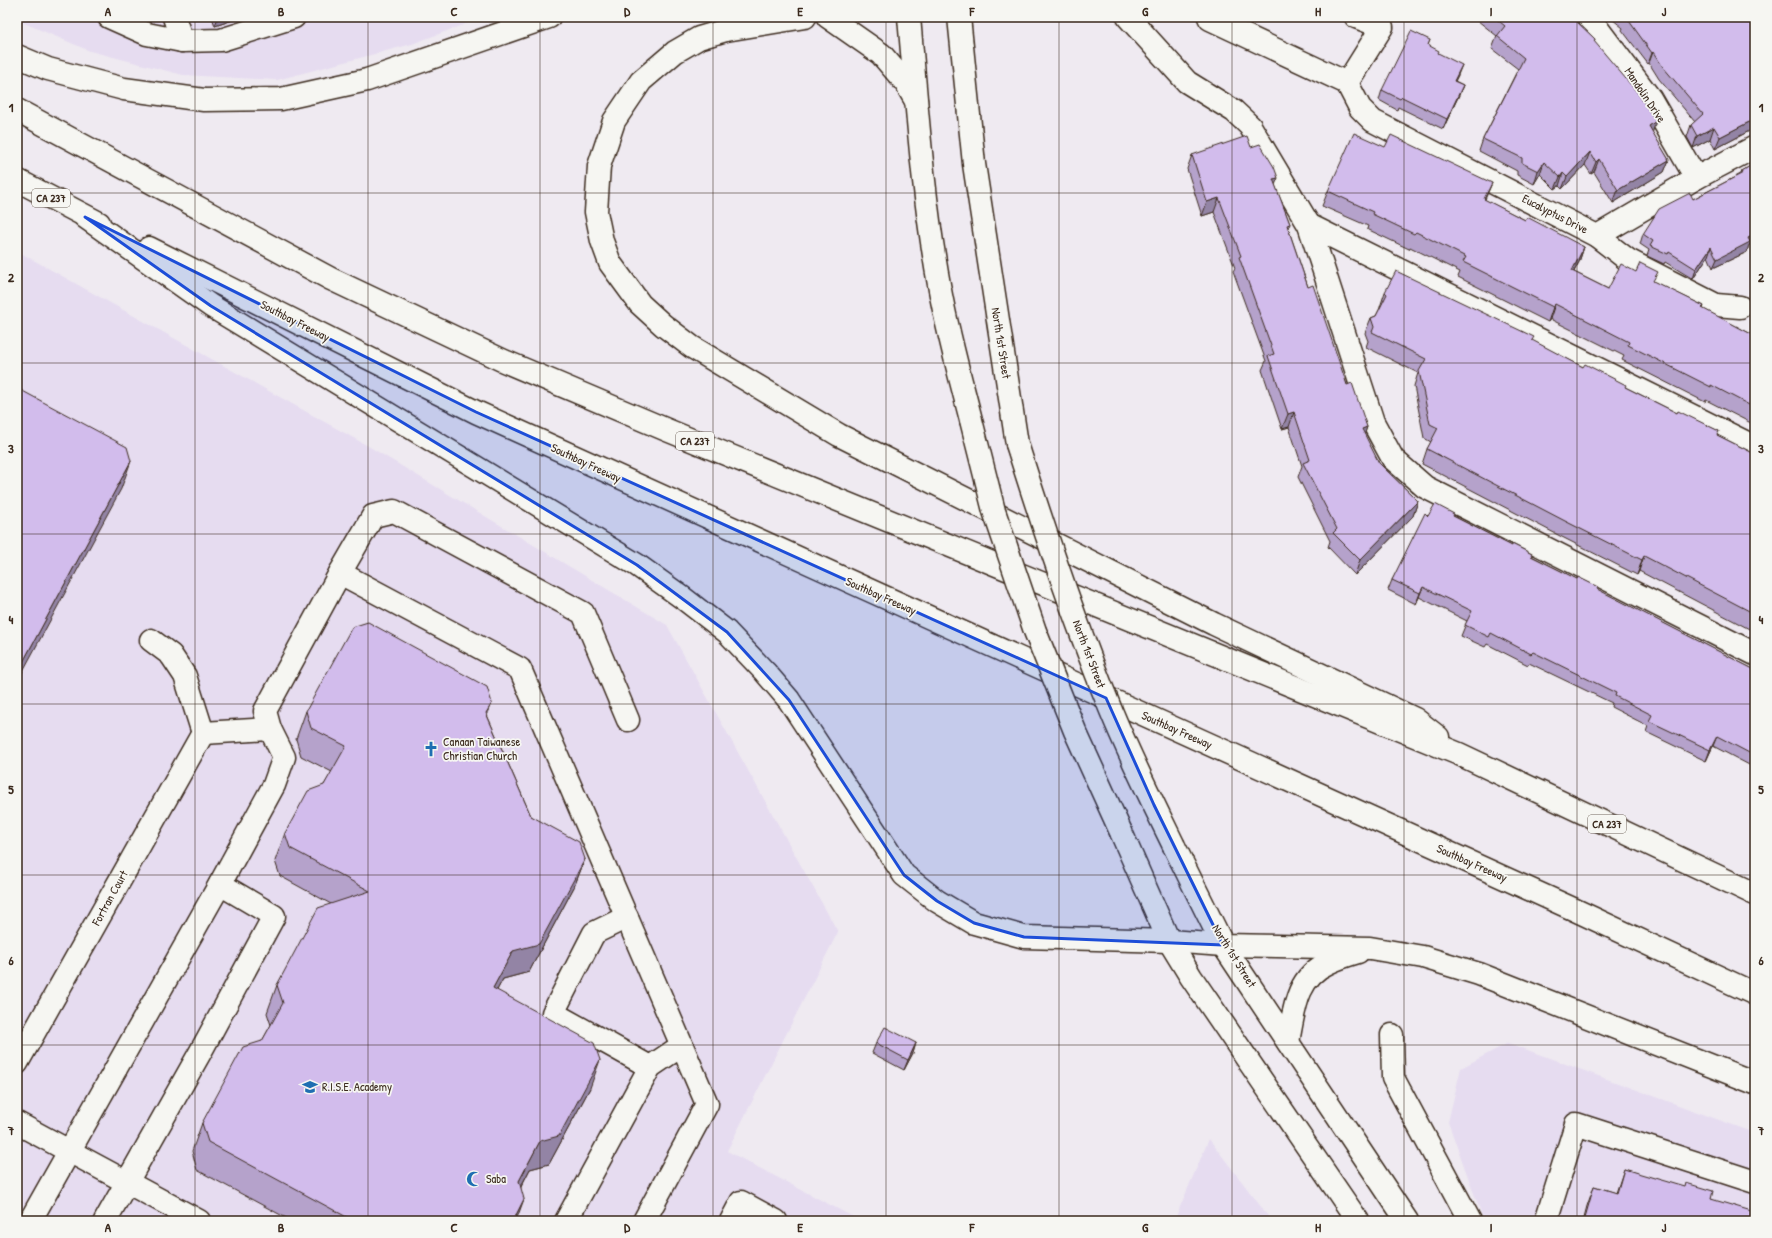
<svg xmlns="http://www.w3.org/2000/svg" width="1772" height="1238" font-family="'Patrick Hand',sans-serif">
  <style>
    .built { fill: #e6dcf0 }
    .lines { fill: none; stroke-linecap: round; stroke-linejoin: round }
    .minor-casing { stroke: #3b2a1e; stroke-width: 25 }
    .major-casing { stroke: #3b2a1e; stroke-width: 25 }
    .highway-casing { stroke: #3b2a1e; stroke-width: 25 }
    .minor { stroke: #f6f6f2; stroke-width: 22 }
    .major { stroke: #f6f6f2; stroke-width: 22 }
    .highway { stroke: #f6f6f2; stroke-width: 22 }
    .major-bridge-casing { stroke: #3b2a1e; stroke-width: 25; stroke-linecap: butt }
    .major-bridge { stroke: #f6f6f2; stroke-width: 22 }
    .wall { fill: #b5a2cb; stroke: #3b2a1e }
    .shaded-wall { fill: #9384a5; stroke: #3b2a1e }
    .building { fill: #d2bcec; stroke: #3b2a1e }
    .marked { fill: #1d4ed8; fill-opacity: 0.2; stroke: #1d4ed8; stroke-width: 3; stroke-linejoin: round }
    .grid { fill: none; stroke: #3b2a1e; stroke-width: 1; stroke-opacity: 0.55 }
    .labels { text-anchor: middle; stroke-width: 3.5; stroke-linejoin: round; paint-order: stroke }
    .shield { fill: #f6f6f2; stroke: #73675e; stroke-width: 1 }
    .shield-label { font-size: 11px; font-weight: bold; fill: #3b2a1e }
    .street-label { font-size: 12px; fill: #3b2a1e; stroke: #f6f6f2 }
    .poi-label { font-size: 12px; fill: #3b2a1e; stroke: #f6f6f2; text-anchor: start }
    .neatline { fill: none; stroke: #3b2a1e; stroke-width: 1.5 }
    .grid-label { font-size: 13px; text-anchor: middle; font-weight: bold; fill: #3b2a1e }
  </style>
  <rect width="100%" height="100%" fill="#efeaf1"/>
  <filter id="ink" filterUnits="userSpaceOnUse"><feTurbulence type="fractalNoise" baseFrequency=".025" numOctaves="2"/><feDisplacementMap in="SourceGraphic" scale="8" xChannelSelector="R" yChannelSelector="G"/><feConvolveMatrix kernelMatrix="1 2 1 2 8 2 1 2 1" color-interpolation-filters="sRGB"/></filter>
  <g filter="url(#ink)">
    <g class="built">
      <path d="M17 17H484L412 44 277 80 183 75 90 51 17 20Z"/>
      <path d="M17 251 368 446 667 625 838 932 727 1151 861 1221H17Z"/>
      <path d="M1508 1043 1755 1133V1221H1484L1448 1122 1461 1068Z"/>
      <path d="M1209 1139 1272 1221H1174Z"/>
    </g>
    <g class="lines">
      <g class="minor-casing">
        <g id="minor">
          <path d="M109 17 147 34 182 41 221 40 294 17"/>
          <path d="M174 17 182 41"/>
          <path d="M1128 17 1187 82 1234 111 1250 126 1309 225 1373 422 1393 459 1425 487 1755 654"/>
          <path d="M1209 17 1210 19 1347 83 1360 108 1373 121 1597 236 1696 178 1755 147"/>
          <path d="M1589 17 1650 98 1696 178"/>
          <path d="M1347 83 1382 27 1356 17"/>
          <path d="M1309 225 1755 447"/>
          <path d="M1597 236 1628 260 1716 305 1740 307"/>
          <path d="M340 573 520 669 707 1104 644 1221"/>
          <path d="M151 640 171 655 185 676 203 733"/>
          <path d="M203 733 270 729"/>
          <path d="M627 917 594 933 553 1013 650 1067"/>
          <path d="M1392 1035 1393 1078 1470 1221"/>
          <path d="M17 1063 203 733"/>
          <path d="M17 1123 199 1221"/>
          <path d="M30 1221 220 884 274 785 284 757 270 729 265 711 340 573 373 516 394 511 583 613 628 720"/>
          <path d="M105 1221 201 1051 274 916 220 884"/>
          <path d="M566 1221 650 1067 681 1046"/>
          <path d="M731 1221 741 1202 776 1221"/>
          <path d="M1546 1221 1576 1124 1755 1182"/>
        </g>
      </g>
      <g class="major-casing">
        <g id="major">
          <path d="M909 17C917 108 923 200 940 290 948 334 960 377 971 420"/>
          <path d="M959 17 974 164 1017 444"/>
          <path d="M1121 832 1169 941 1191 977 1358 1221"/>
          <path d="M1174 846 1223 945 1407 1221"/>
        </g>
      </g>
      <g class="highway-casing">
        <g id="highway">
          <path d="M805 17 726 30 699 38 675 52 641 81 614 121 599 166 596 212 602 241 610 263 640 304 663 325 692 347 839 435 1214 624 1415 719 1438 737"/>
          <path d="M828 17 881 54 905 82 916 101"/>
          <path d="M17 56 48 69 124 89 204 100 281 99 367 80 549 17"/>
          <path d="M17 110 331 279 504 361 667 430 1459 754 1755 894"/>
          <path d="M17 180 99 223"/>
          <path d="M85 217 211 306 637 565 683 598 727 632 765 672 789 700 904 875 937 901 974 923 1024 937 1169 941 1223 945 1370 948 1423 957 1479 974 1755 1083"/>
          <path d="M149 248 476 412 1573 909 1755 994"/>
          <path d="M1288 1042C1294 1011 1296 977 1328 963 1338 958 1348 955 1358 952"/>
        </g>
      </g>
      <use href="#minor" class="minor"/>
      <use href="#major" class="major"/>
      <use href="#highway" class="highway"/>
      <g class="major-bridge-casing">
        <g id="major-bridge">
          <path d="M971 420 994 511 1035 631 1075 731 1121 832"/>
          <path d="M1017 444C1045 533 1075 622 1110 708 1129 755 1152 801 1174 846"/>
        </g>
      </g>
      <use href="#major-bridge" class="major-bridge"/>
    </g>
    <g class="wall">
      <path d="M212 17H242L215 26Z"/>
      <path d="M1473 17H1572L1595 39 1594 42 1652 132 1669 160 1664 172 1613 203 1594 172 1591 174 1585 165 1562 189 1559 186 1555 189 1540 174 1534 184 1517 175V171L1479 151 1483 139 1518 69 1492 49 1497 36Z"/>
      <path d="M1613 17H1755V128L1715 149 1710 139 1693 148 1687 137 1691 125 1695 122 1659 79 1649 63 1648 64 1622 30 1623 28 1612 19Z"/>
      <path d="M1430 40 1428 45 1438 53 1458 75 1455 81 1463 85 1459 95 1443 129 1398 107 1397 110 1379 100 1382 90Z"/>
      <path d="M1251 147 1275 185 1290 224 1288 228 1308 287 1347 385 1367 427 1364 435 1379 463 1418 501 1413 516 1355 575 1328 547 1330 541 1298 477 1302 466 1289 427 1282 429 1262 370 1266 361 1233 271 1235 268 1214 212 1202 216 1187 169 1192 155Z"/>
      <path d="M1755 163V242L1749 245 1747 252 1713 268 1708 256 1693 279 1665 262 1664 264 1647 256 1649 250 1640 244 1643 234 1693 199 1741 174 1742 171Z"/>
      <path d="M1328 191 1485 200 1525 220 1584 247 1579 262 1574 272 1608 289 1654 282 1704 306 1703 309 1755 336V424L1751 422V423L1706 400 1705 402 1622 360 1624 356 1550 319 1548 322 1458 277 1460 272 1410 247 1409 249 1367 229 1368 226 1322 206Z"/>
      <path d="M1385 292 1532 341 1583 367 1625 387 1677 413 1719 431 1717 435 1755 454V632L1639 571 1637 575 1560 536 1422 464 1427 449 1431 442 1424 438 1414 386 1418 373 1366 347 1368 341 1365 333 1371 318 1376 316 1380 308V307Z"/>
      <path d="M1428 516H1453L1755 670V768L1713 746 1706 761 1646 732 1648 726 1611 707 1612 703 1529 663 1528 665 1487 644 1485 647 1461 636 1467 621 1419 597 1416 604 1388 590 1392 580Z"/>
      <path d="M492 703 487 715 531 816 585 859 574 887 529 972 503 979 497 990 590 1088 549 1164 530 1169 521 1187 516 1221H292L197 1170 192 1151 202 1123 262 1041 271 1025 267 1013 277 985 331 904 280 876 275 861 285 833 324 785 332 772 301 756 296 739 306 711Z"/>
      <path d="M876 1043H916L913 1053 904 1070 872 1053Z"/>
      <path d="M1624 1169 1711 1199 1755 1221H1583L1587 1206 1594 1186 1616 1193Z"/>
    </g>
    <g class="shaded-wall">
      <path d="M218 17H242L215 26Z"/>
      <path d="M1653 52 1649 63 1648 64 1652 53Z"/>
      <path d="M1462 65 1458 75 1450 91 1454 81Z"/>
      <path d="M1463 85 1459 95 1443 129 1447 119Z"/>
      <path d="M1755 119V128L1715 149 1720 137Z"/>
      <path d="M1656 121 1652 134 1649 126Z"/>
      <path d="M1714 127 1710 139 1693 148 1697 136Z"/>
      <path d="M1590 152 1585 165 1562 189 1567 177Z"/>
      <path d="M1599 159 1594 172 1591 174 1596 162Z"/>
      <path d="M1669 160 1664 172 1613 203 1618 190Z"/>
      <path d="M1544 162 1540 174 1534 184 1538 171Z"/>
      <path d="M1563 173 1559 186 1555 189 1560 177Z"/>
      <path d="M1278 178 1272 192 1273 179Z"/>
      <path d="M1492 183 1486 197 1479 214 1484 199Z"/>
      <path d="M1219 198 1214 212 1202 216 1207 202Z"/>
      <path d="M1755 234V242L1749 245 1747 252 1713 268 1717 259Z"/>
      <path d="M1584 247 1579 262 1566 286 1572 271Z"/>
      <path d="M1711 247 1708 256 1693 279 1696 269Z"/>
      <path d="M1555 304 1550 319 1548 322 1553 307Z"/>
      <path d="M1294 412 1289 427 1282 429 1288 414Z"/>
      <path d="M1367 427 1362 442V429Z"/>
      <path d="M131 461 121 489 17 682V673Z"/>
      <path d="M1418 501 1413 516 1355 575 1360 560Z"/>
      <path d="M1644 556 1639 571 1637 575 1642 560Z"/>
      <path d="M1423 587 1419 597 1416 604 1420 593Z"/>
      <path d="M492 703 481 731 486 713Z"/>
      <path d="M1717 736 1713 746 1706 761 1710 750Z"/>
      <path d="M585 859 574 887 529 972 503 979 483 1016 493 988 513 951Z"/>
      <path d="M916 1043 913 1053 904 1070 908 1060Z"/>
      <path d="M600 1060 590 1088 549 1164 530 1169 509 1209 519 1181 540 1141Z"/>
      <path d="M524 1199 516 1221H513Z"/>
    </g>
    <g class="building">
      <path d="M1494 17H1572L1595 39 1594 41 1637 92 1656 121 1649 126 1669 160 1618 190 1599 159 1596 162 1590 152 1567 177 1563 173 1560 177 1544 162 1538 171 1522 163V158L1483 139 1524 58 1497 36 1505 26Z"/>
      <path d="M1628 17H1755V119L1720 137 1714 127 1697 136 1691 125 1703 114 1663 67 1653 52 1652 53 1627 18Z"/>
      <path d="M1411 31 1430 40 1428 45 1439 51 1438 53 1462 65 1454 81 1463 85 1447 119 1402 97 1400 99 1382 90Z"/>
      <path d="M1354 133 1385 147 1391 135 1492 183 1484 199 1525 220 1527 217 1584 247 1572 271 1608 289 1621 264 1636 272 1640 263 1658 272 1653 281 1704 306 1702 308 1755 336V408L1711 385V387L1628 345 1629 342 1555 304 1553 307 1463 262 1466 257 1416 232 1414 234 1372 214 1373 212 1328 191Z"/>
      <path d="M1247 136 1251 147 1260 144 1274 167 1278 178 1273 179 1290 224 1287 225 1308 287 1313 285 1347 385 1352 383 1367 427 1362 429 1379 463 1418 501 1360 560 1333 533 1337 529 1303 463 1310 460 1294 412 1288 414 1268 356 1274 354 1239 257 1241 256 1219 198 1207 202 1192 155Z"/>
      <path d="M1755 163V234L1748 238 1750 242 1717 259 1711 247 1696 269 1669 252 1668 254 1650 246 1653 241 1643 234 1659 209 1690 193 1693 199 1743 173 1742 171Z"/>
      <path d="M1396 271 1534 337 1532 340 1583 367 1585 364 1626 385 1625 387 1677 413 1678 411 1719 431 1717 435 1755 454V614L1644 556 1642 560 1565 521 1427 449 1438 428 1430 424 1419 371 1426 359 1372 332 1374 327 1371 318 1376 316 1387 294 1385 292Z"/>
      <path d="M17 388 127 447 131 461 17 673Z"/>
      <path d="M1435 504 1454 514 1453 516 1512 546V544L1532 554 1531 556 1577 579 1578 577 1598 587 1597 589 1755 670V756L1717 736 1710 750 1649 721 1652 715 1615 696 1616 693 1533 652 1531 654 1491 633 1489 637 1465 625 1472 611 1423 587 1420 593 1392 580 1425 513 1428 516Z"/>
      <path d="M368 622 487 687 492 703 486 713 531 816 579 842 585 859 539 944 513 951 493 988 594 1043 600 1060 559 1136 540 1141 519 1181 524 1199 513 1221H354L208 1142 202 1123 243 1047 262 1041 283 1003 277 985 318 908 370 891 290 848 285 833 308 791 324 785 346 746 311 728 306 711 352 627Z"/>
      <path d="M885 1027 916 1043 908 1060 876 1043Z"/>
      <path d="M1624 1169 1685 1187 1686 1183 1713 1191 1711 1199 1755 1212V1221H1584L1594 1186 1617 1193Z"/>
    </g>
  </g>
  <path class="marked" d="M85 217 476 412 1106 698 1154 805 1223 945 1024 937 974 923 937 901 904 875 789 700 727 632 637 565 211 306Z"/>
  <path class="grid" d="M195 17V1221M368 17V1221M540 17V1221M713 17V1221M886 17V1221M1059 17V1221M1232 17V1221M1404 17V1221M1577 17V1221M17 193H1755M17 363H1755M17 534H1755M17 704H1755M17 875H1755M17 1045H1755"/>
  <defs>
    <g id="church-bare" transform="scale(1.2)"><path d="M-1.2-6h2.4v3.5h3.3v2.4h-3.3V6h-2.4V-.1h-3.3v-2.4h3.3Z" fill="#1f6fb2" stroke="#f6f6f2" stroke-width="2.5" paint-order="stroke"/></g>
    <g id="school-bare" transform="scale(1.2)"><path d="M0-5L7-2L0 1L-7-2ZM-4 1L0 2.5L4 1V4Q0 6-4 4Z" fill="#1f6fb2" stroke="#f6f6f2" stroke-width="2.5" paint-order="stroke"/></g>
    <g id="mosque-bare" transform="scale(1.2)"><path d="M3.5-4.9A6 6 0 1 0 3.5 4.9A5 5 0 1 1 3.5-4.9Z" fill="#1f6fb2" stroke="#f6f6f2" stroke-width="2.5" paint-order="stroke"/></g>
  </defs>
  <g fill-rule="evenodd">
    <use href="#church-bare" x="431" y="749"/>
    <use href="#school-bare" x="310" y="1087"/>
    <use href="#mosque-bare" x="474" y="1179"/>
  </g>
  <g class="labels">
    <g class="shield">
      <rect x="32" y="189" width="38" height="18" rx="3"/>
      <rect x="676" y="432" width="38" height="18" rx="3"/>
      <rect x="1588" y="815" width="38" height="18" rx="3"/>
    </g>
    <g class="shield-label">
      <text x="51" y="202">CA 237</text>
      <text x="695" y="445">CA 237</text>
      <text x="1607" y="828">CA 237</text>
    </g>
    <g class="street-label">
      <text transform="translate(1645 95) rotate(56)" y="4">Mandolin Drive</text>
      <text transform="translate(1555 214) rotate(27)" y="4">Eucalyptus Drive</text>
      <text transform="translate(295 321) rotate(27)" y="4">Southbay Freeway</text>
      <text transform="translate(1001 343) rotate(81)" y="4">North 1st Street</text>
      <text transform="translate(586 463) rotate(25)" y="4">Southbay Freeway</text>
      <text transform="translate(881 596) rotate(24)" y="4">Southbay Freeway</text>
      <text transform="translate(1089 654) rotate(69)" y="4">North 1st Street</text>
      <text transform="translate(1177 730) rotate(24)" y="4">Southbay Freeway</text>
      <text transform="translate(1472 863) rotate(24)" y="4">Southbay Freeway</text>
      <text transform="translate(110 898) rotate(-61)" y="4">Fortran Court</text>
      <text transform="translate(1234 956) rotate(58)" y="4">North 1st Street</text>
    </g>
    <g class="poi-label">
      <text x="443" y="746">Canaan Taiwanese<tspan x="443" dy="14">Christian Church</tspan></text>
      <text x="322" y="1091">R.I.S.E. Academy</text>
      <text x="486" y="1183">Saba</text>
    </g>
  </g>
  <rect width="1772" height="1238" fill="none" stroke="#f6f6f2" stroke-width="44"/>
  <rect x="22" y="22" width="1728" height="1194" class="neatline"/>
  <g class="grid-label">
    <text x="108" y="16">A</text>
    <text x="281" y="16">B</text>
    <text x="454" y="16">C</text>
    <text x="627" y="16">D</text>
    <text x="800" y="16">E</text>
    <text x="972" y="16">F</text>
    <text x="1145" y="16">G</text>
    <text x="1318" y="16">H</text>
    <text x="1491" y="16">I</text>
    <text x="1664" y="16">J</text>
    <text x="11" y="112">1</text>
    <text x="1761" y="112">1</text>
    <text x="11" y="282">2</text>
    <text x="1761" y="282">2</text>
    <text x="11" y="453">3</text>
    <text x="1761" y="453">3</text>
    <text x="11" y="624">4</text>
    <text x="1761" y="624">4</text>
    <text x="11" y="794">5</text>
    <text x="1761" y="794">5</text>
    <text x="11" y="965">6</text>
    <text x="1761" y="965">6</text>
    <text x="11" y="1135">7</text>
    <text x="1761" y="1135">7</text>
    <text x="108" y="1232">A</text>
    <text x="281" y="1232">B</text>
    <text x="454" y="1232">C</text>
    <text x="627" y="1232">D</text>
    <text x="800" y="1232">E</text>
    <text x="972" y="1232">F</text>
    <text x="1145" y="1232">G</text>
    <text x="1318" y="1232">H</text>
    <text x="1491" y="1232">I</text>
    <text x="1664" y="1232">J</text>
  </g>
</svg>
